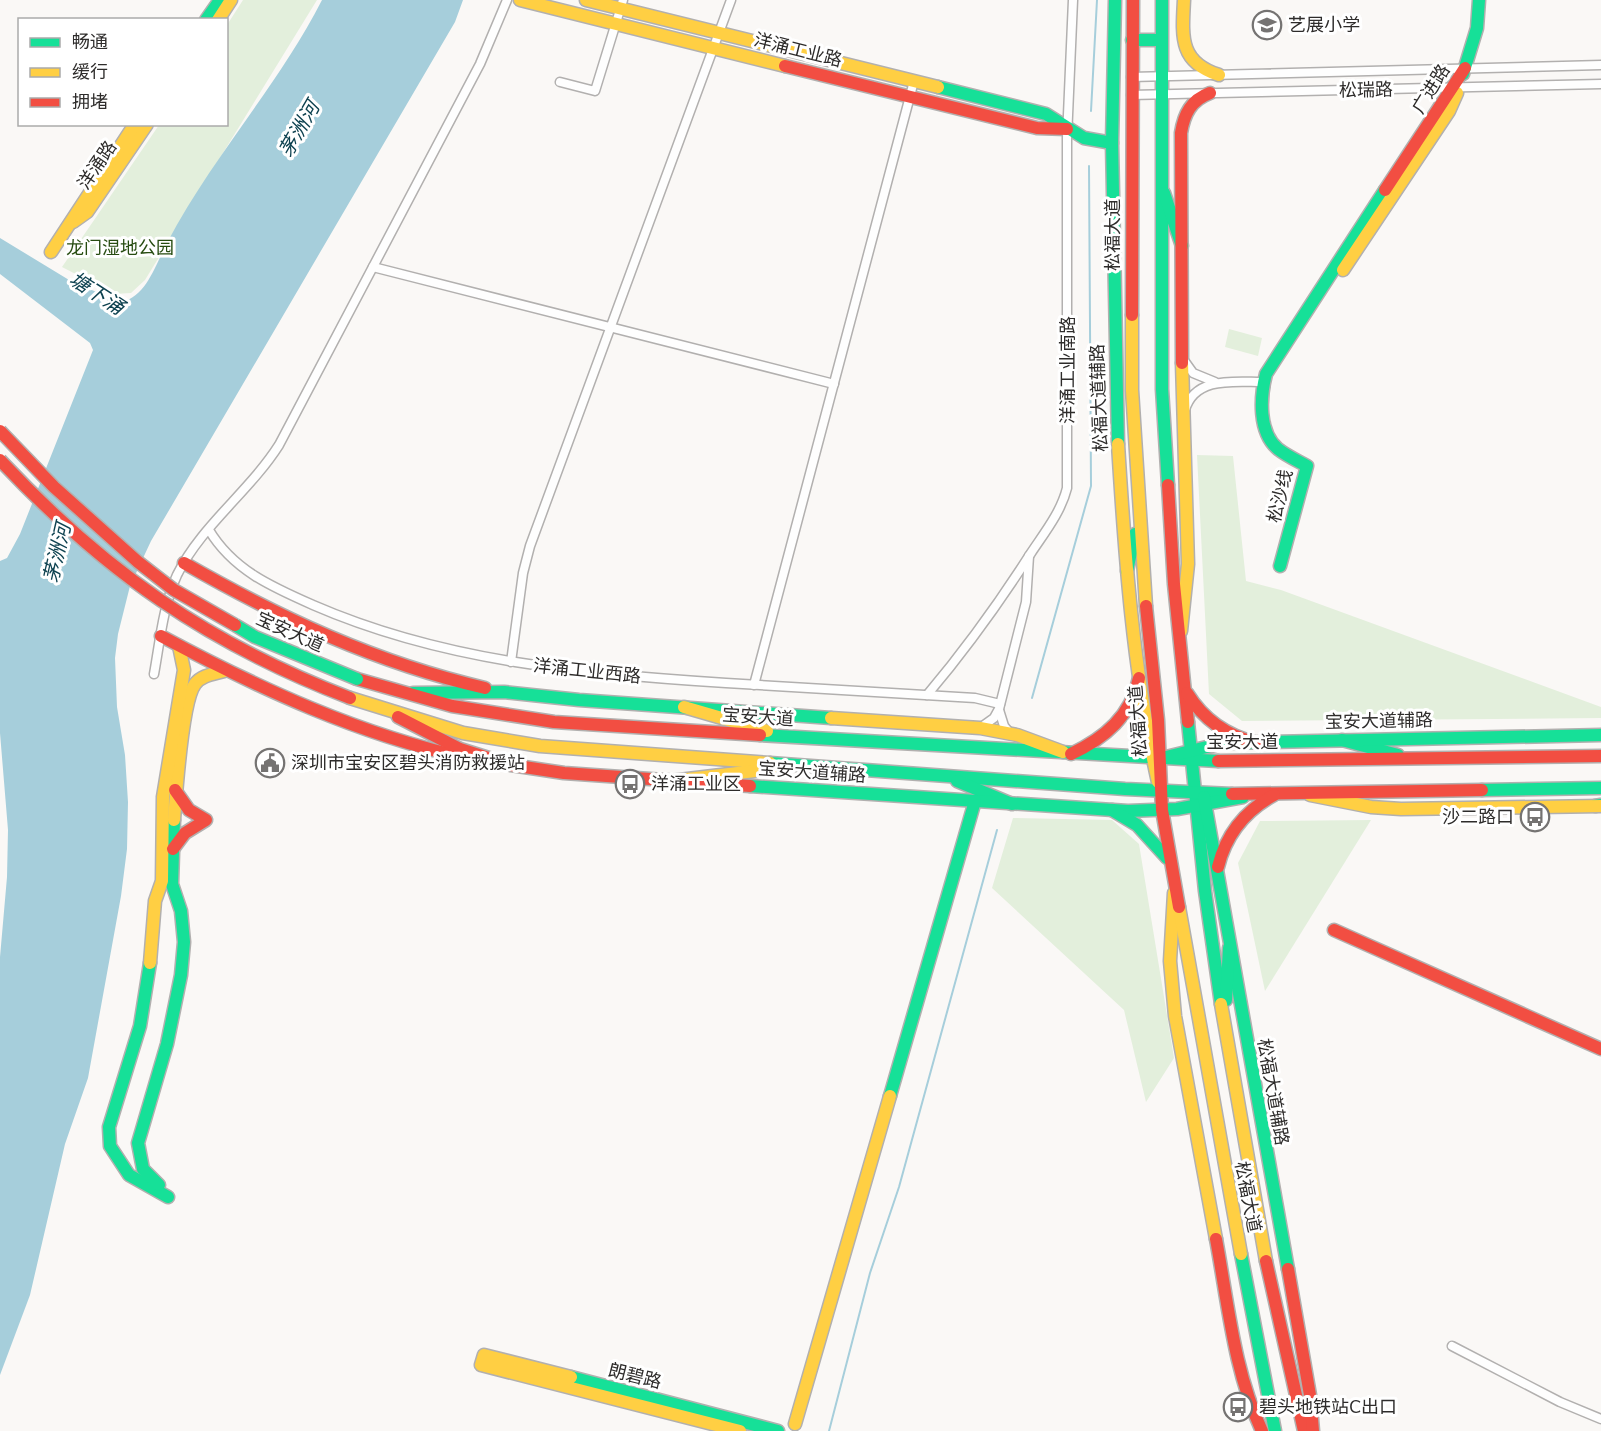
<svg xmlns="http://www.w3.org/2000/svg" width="1601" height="1431" font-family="'Nunito Sans','Noto Sans SC',sans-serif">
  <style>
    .green { fill: #e3efdc }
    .water { fill: #a6cedb }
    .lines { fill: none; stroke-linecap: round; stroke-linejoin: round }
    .stream { stroke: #a6cedb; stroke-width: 2 }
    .street-casing { stroke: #b2b0af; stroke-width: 11 }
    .fast-casing { stroke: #b2b0af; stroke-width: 15 }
    .slow-casing { stroke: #b2b0af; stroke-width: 15 }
    .jam-casing { stroke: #b2b0af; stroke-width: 15 }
    .street { stroke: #fefefe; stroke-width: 8 }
    .fast { stroke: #16e098; stroke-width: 12 }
    .slow { stroke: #ffcf43; stroke-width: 12 }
    .jam { stroke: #f24e42; stroke-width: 12 }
    .fast-bridge-casing { stroke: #b2b0af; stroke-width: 15; stroke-linecap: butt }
    .jam-bridge-casing { stroke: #b2b0af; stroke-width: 15; stroke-linecap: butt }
    .fast-bridge { stroke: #16e098; stroke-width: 12 }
    .jam-bridge { stroke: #f24e42; stroke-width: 12 }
    .labels { text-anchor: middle; stroke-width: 6; stroke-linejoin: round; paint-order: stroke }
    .poi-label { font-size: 18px; fill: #2e2c2b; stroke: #fff; text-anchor: start }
    .street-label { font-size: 18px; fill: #2e2c2b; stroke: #fff }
    .park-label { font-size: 18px; fill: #274c11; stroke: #fff }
    .water-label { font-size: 20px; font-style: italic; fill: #0e4250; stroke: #fff }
  </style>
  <rect width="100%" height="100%" fill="#faf8f6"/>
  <g class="green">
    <path d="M243 0H317L145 280 131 293 114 294 62 267 159 125 226 124 227 25Z"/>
    <path d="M1229 329 1262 338 1258 356 1225 347Z"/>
    <path d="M1197 455 1233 456 1246 581 1281 590 1601 707V718L1242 721 1209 694Z"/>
    <path d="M1013 818 1112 820 1139 844 1174 1058 1146 1102 1124 1010 992 888Z"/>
    <path d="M1371 820 1265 991 1238 863 1260 821Z"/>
  </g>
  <path class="water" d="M322 0H463L455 22 151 541 130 586 118 634 115 658 117 707 125 755 128 802 127 849 121 896 88 1078 65 1144 30 1295 0 1375V957L7 877 8 830 0 733V561L7 558 20 534 93 350 90 343 0 274V238L74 283 122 302C147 296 156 263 167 243 212 157 278 86 322 0Z"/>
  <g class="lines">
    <g class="stream">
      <path d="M1091 111 1097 0"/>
      <path d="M1032 698 1091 486 1089 166"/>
      <path d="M829 1431 870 1273 899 1187 997 830"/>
    </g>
    <g class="street-casing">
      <g id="street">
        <path d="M1131 77 1601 65"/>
        <path d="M560 82 595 91 623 0"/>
        <path d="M1131 95 1601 84"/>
        <path d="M373 267 834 384"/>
        <path d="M1183 359 1193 373 1215 382"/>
        <path d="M1185 410C1195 376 1235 382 1262 382"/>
        <path d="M209 530C233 570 272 587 313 605 444 662 584 674 726 683 809 688 892 693 975 698L1000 704"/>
        <path d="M511 662 523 573 530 546 731 0"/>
        <path d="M154 674C160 641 163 606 177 575 201 526 249 492 279 445L480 64 507 0"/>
        <path d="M754 685 914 81"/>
        <path d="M927 695C965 650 999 603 1031 553 1045 532 1061 512 1067 488V138L1073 0"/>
        <path d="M999 710 1004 726 1010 733"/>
        <path d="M980 728 994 718 999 709 1026 602 1029 556"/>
        <path d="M1452 1346 1560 1402 1601 1419"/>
      </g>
    </g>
    <g class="fast-casing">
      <g id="fast">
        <path d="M1115 0 1112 143 1118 444"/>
        <path d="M1162 0V389L1168 485"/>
        <path d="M206 20 220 0"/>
        <path d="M1132 40H1161"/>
        <path d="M1463 74 1477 28 1479 0"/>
        <path d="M938 87 1046 114 1084 138 1112 143"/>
        <path d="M1164 193 1182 246"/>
        <path d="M1280 566 1307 466C1298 461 1287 456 1278 449 1258 432 1260 397 1266 374L1385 190"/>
        <path d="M1127 571 1135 534"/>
        <path d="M413 693 504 692 579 700 831 718"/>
        <path d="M1188 722 1205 891 1221 1004"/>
        <path d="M760 735 1218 761"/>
        <path d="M1342 740 1398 755"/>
        <path d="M1166 757 1223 743 1601 735"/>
        <path d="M770 763 1125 789 1232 794"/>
        <path d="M957 781 1012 804"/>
        <path d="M750 786 1128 811 1177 809 1243 797"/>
        <path d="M1482 790 1601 788"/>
        <path d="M1204 797 1288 1269"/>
        <path d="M1595 806 1601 805"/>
        <path d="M1112 810 1137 825 1167 858"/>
        <path d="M150 963 140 1026 109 1127 110 1146 129 1175 168 1197"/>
        <path d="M1226 1000 1229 948"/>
        <path d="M890 1096 975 801"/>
        <path d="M159 1185 143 1169 138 1143 167 1044 181 975 184 942 181 911 172 884 174 820"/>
        <path d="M1241 1254 1275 1431"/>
        <path d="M571 1377 778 1431"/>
      </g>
    </g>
    <g class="slow-casing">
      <g id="slow">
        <path d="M520 0 785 66"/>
        <path d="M586 0 938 87"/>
        <path d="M1184 0C1182 37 1179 62 1219 75"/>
        <path d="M218 20 231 0"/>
        <path d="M73 222 87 212 147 124"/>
        <path d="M51 252 135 124"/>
        <path d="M1343 270 1449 111 1457 93"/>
        <path d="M1132 315V390L1146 606"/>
        <path d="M1118 444C1125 557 1133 671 1158 782"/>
        <path d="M1181 631 1188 564 1182 363"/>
        <path d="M350 698 463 733 540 746 770 763"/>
        <path d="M684 707 767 731"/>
        <path d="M831 718 980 728 1017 735 1063 752"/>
        <path d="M671 781 771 769"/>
        <path d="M1310 795 1371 807 1401 809 1601 806"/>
        <path d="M174 820C176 795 182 701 195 684 202 675 214 674 224 671"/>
        <path d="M1174 893 1170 961 1175 1016 1216 1239"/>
        <path d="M1179 907 1241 1254"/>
        <path d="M150 963 155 901 162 881 163 797 184 670 179 646"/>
        <path d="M1221 1004 1266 1261"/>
        <path d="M571 1377 484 1355 481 1365 740 1431"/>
        <path d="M795 1424 890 1096"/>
      </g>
    </g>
    <g class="jam-casing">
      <g id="jam">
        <path d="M785 66 1037 128 1067 129"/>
        <path d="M1385 190 1465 68"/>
        <path d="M1132 315 1133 0"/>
        <path d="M1182 363 1181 133C1184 114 1191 100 1210 93"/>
        <path d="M1168 485 1174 584 1188 722"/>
        <path d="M184 563C280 618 377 663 485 688"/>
        <path d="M1146 606 1158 720 1162 810 1179 907"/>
        <path d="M161 636C260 689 360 735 470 759"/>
        <path d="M357 679 452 706 554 722 760 735"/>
        <path d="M1187 693C1203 719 1227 736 1257 743"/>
        <path d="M398 717 460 749 511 765 564 773 750 786"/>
        <path d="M1071 754C1105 738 1131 716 1139 678"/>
        <path d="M1218 761 1601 756"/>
        <path d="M1232 794 1482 790"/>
        <path d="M173 849 185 833 206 820 189 810 175 790"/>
        <path d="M1218 867C1226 834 1245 811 1274 795"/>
        <path d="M1334 930 1601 1049"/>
        <path d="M1216 1239C1228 1303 1234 1372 1262 1431"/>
        <path d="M1266 1261 1304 1431"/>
        <path d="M1288 1269 1310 1395 1313 1431"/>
      </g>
    </g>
    <use href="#street" class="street"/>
    <use href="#fast" class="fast"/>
    <use href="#slow" class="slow"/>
    <use href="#jam" class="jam"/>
    <g class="fast-bridge-casing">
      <path id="fast-bridge" d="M235 625 255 637 357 679"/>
    </g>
    <g class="jam-bridge-casing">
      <g id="jam-bridge">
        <path d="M0 431 54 487 138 562 174 590 235 625"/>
        <path d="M0 460C105 572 207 643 350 698"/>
      </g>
    </g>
    <use href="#fast-bridge" class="fast-bridge"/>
    <use href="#jam-bridge" class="jam-bridge"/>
  </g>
  <defs>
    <g id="school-ring" transform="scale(1.5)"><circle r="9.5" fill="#fff" stroke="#757372" stroke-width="1.5"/><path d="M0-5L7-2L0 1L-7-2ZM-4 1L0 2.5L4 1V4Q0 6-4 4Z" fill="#757372"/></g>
    <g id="civic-ring" transform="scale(1.5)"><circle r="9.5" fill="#fff" stroke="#757372" stroke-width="1.5"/><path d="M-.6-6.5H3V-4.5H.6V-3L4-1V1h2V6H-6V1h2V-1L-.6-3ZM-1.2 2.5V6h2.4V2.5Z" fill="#757372"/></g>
    <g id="bus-ring" transform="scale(1.5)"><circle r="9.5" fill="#fff" stroke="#757372" stroke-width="1.5"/><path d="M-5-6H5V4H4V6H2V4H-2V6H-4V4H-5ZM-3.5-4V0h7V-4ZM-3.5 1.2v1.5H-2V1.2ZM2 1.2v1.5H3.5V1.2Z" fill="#757372"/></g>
  </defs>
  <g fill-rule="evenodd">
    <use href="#school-ring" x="1267" y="25"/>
    <use href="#civic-ring" x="270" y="763"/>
    <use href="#bus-ring" x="630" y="784"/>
    <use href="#bus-ring" x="1535" y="817"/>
    <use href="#bus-ring" x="1238" y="1407"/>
  </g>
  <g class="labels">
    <g class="poi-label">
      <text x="1288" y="31">艺展小学</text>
      <text x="291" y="769">深圳市宝安区碧头消防救援站</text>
      <text x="651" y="790">洋涌工业区</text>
      <text x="1514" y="823" text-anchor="end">沙二路口</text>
      <text x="1259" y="1413">碧头地铁站C出口</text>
    </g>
    <g class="street-label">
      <text transform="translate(798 50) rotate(14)" y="6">洋涌工业路</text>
      <text transform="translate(1431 89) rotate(-58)" y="6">广进路</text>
      <text transform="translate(1366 90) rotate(-1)" y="6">松瑞路</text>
      <text transform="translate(97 165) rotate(-56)" y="6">洋涌路</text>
      <text transform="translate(1113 235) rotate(-90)" y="6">松福大道</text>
      <text transform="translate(1068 370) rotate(-90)" y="6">洋涌工业南路</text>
      <text transform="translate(1099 398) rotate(-92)" y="6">松福大道辅路</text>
      <text transform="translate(1280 496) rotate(-76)" y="6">松沙线</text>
      <text transform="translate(290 632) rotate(24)" y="6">宝安大道</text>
      <text transform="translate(587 671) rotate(6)" y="6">洋涌工业西路</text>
      <text transform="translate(758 717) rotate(4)" y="6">宝安大道</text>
      <text transform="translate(1138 721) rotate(-94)" y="6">松福大道</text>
      <text transform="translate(1379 721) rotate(-1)" y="6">宝安大道辅路</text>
      <text x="1242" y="748">宝安大道</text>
      <text transform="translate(812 772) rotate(4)" y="6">宝安大道辅路</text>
      <text transform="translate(1273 1092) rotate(80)" y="6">松福大道辅路</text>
      <text transform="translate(1248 1197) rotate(79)" y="6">松福大道</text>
      <text transform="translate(635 1376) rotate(14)" y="6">朗碧路</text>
    </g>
    <g class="park-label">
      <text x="120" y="254">龙门湿地公园</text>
    </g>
    <g class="water-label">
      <text transform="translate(299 129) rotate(-60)" y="7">茅洲河</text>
      <text transform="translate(97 293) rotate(33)" y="7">塘下涌</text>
      <text transform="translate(57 553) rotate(-77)" y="7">茅洲河</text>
    </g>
  </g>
  <rect x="18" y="18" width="210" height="108" fill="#ffffff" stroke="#ababaa" stroke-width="1.5"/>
  <rect x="30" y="38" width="30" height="9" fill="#16e098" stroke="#ababaa" stroke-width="1.5"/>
  <text x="72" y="48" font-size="18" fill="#2e2c2b">畅通</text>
  <rect x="30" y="68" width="30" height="9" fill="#ffcf43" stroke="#ababaa" stroke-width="1.5"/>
  <text x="72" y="78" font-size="18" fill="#2e2c2b">缓行</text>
  <rect x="30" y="98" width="30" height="9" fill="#f24e42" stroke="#ababaa" stroke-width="1.5"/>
  <text x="72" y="108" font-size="18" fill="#2e2c2b">拥堵</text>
</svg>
